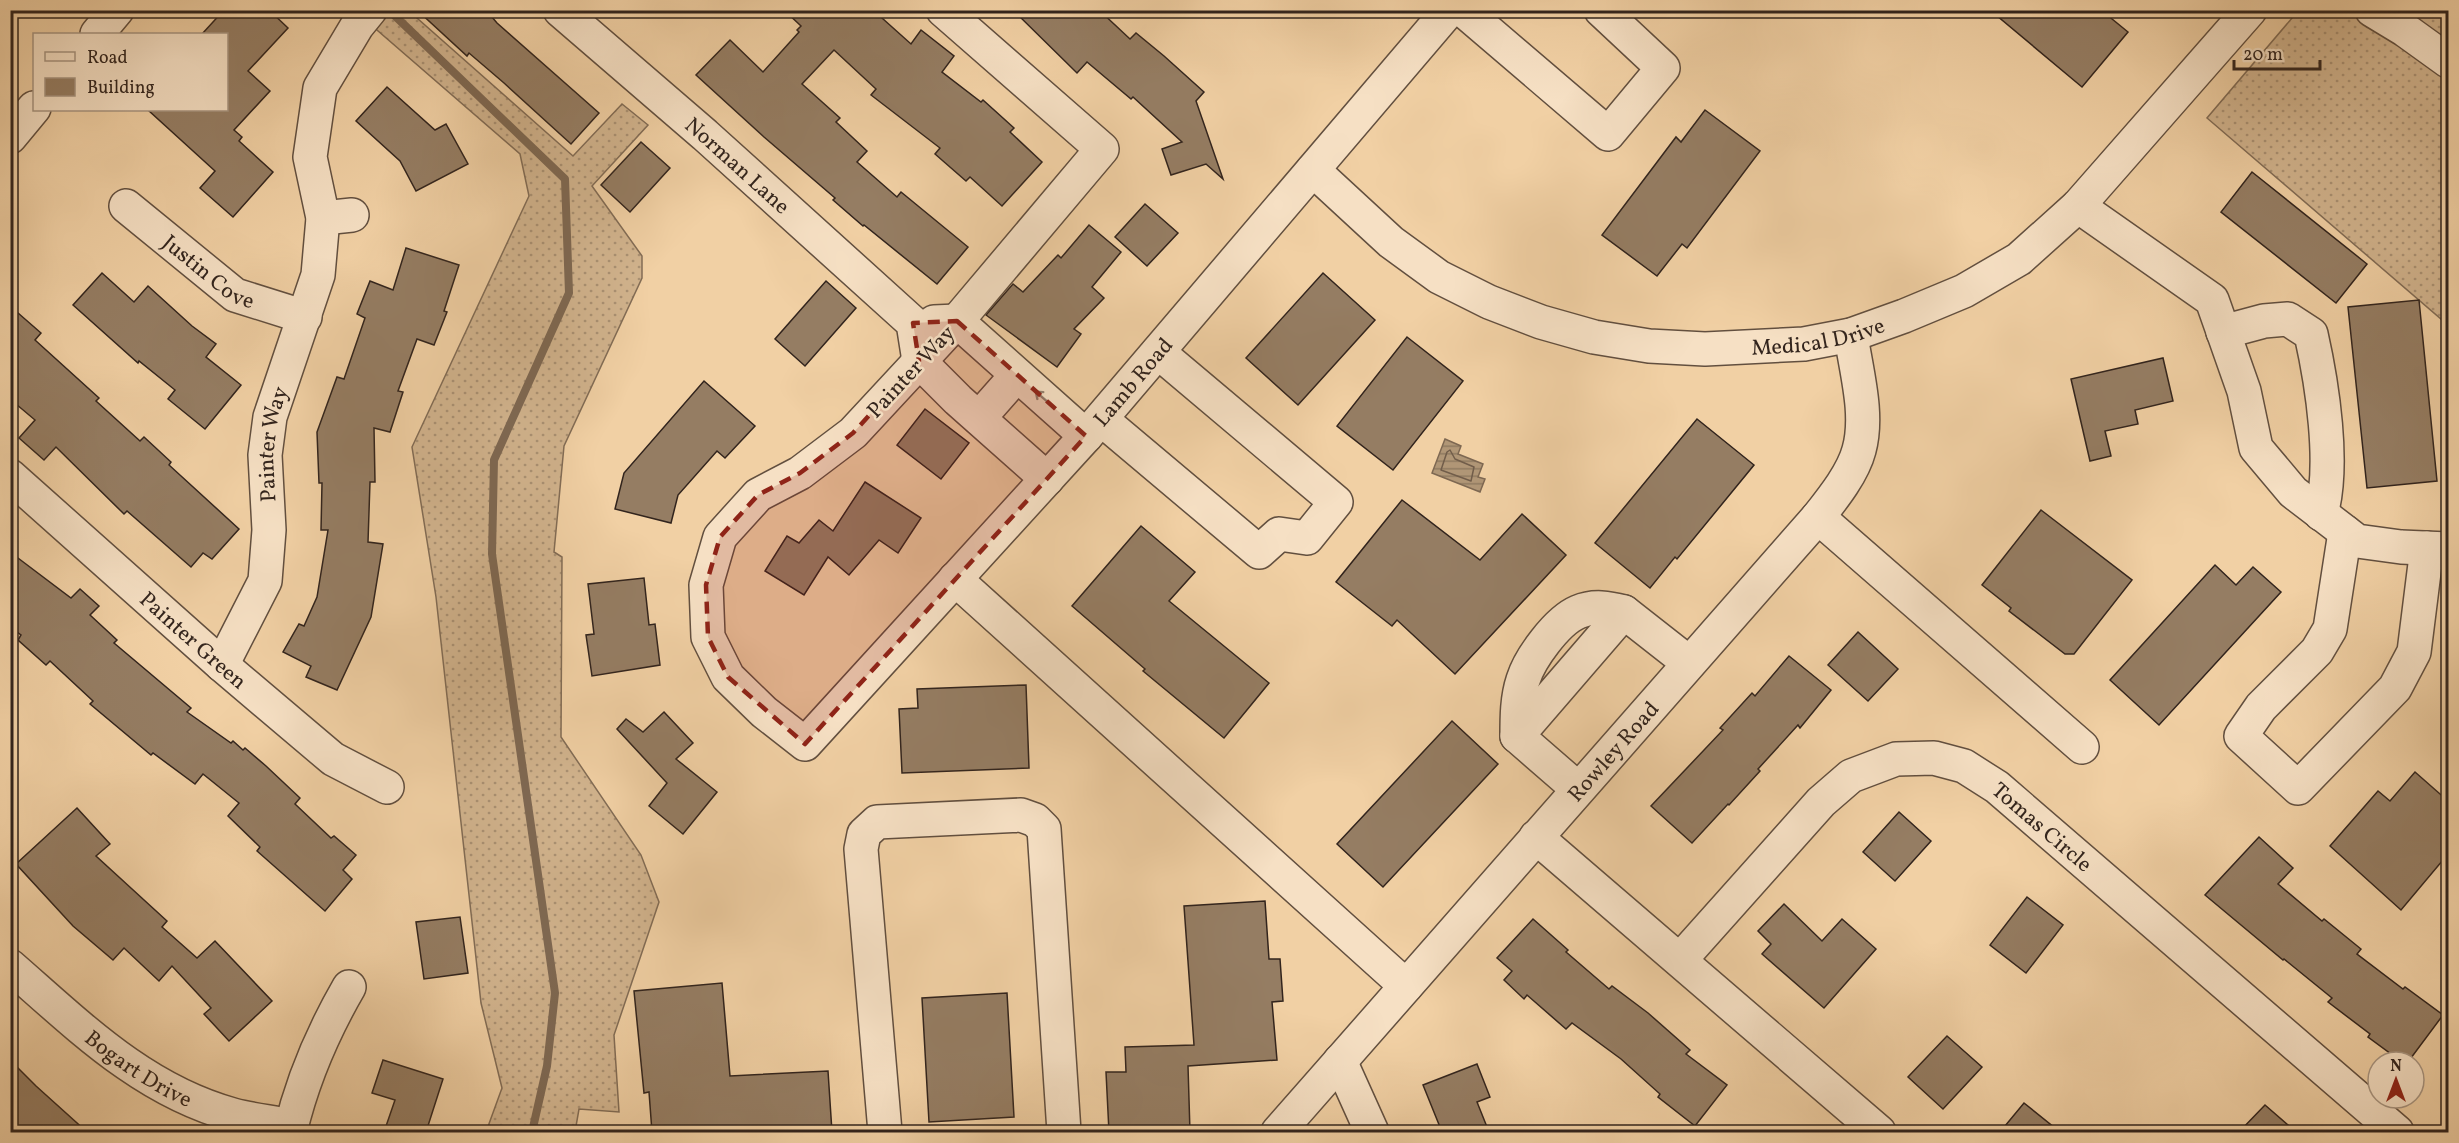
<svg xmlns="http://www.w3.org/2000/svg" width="2459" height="1143" font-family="Vollkorn,serif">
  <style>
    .grass { fill: url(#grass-dots); stroke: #826c55; stroke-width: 1.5 }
    .water { fill: url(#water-rules); stroke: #7e6852; stroke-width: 1.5 }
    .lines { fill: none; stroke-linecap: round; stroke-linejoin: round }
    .shore { stroke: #715d4a; stroke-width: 1.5 }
    .stream { stroke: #7e6852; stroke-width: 8 }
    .building { fill: #957d63; stroke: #32241d; stroke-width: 1.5 }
    .minor-casing { stroke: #624f3f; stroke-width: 36 }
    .minor { stroke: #f6e0c4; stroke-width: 33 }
    .oneway { stroke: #948270 }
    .marked { fill: #8f2418; fill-opacity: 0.2; stroke: #8f2418; stroke-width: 4.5; stroke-dasharray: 12 8; stroke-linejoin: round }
    .labels { text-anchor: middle; stroke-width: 5; stroke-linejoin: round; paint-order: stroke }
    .street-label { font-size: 22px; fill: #32241d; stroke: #f6e0c4 }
  </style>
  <defs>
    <pattern id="grass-dots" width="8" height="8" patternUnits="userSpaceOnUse" patternTransform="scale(1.5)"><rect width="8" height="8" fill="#d1b38d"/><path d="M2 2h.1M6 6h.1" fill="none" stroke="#aa9173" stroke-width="1.8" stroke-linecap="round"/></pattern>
    <pattern id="water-rules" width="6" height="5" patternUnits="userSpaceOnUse" patternTransform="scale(1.5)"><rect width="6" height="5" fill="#b09676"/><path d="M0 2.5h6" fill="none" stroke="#907a60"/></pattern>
  </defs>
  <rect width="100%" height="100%" fill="#f1d0a4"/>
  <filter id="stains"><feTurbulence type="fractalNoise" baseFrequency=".00333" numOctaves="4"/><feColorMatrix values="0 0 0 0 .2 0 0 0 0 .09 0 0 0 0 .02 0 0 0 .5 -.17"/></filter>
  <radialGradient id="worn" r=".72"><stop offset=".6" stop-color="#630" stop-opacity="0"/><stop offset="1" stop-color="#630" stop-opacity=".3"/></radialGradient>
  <g class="grass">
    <path d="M355 11H409L573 156 622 104 648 125 592 186 642 256V278L564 446 554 552 562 557 561 737 641 855 659 902 614 1035 619 1112 579 1109 575 1132H486L502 1088 481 1003 436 597 412 447 529 196 520 154Z"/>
    <path d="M2298 11H2448V325L2207 118Z"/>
  </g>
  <path class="water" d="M1445 439 1461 446 1458 454 1483 464 1478 477 1485 479 1480 492 1432 473Z"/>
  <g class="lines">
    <path class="shore" d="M1450 450 1455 459 1474 467 1471 481 1441 470 1447 452Z"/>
    <path class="stream" d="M393 14 565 179 569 293 494 460 492 554 555 993 547 1066 532 1132"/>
  </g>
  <g class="building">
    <path d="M224 10H269L288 28 248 71 270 91 234 130 242 137 239 141 273 172 233 217 200 188 215 171 148 110H226V34H202Z"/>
    <path d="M417 10H486L497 23 599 113 571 144 504 83 469 53 467 56Z"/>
    <path d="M784 10H873L911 44 921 30 954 56 942 72 981 102 983 100 1014 128 1010 132 1042 162 1002 206 970 177 966 181 935 154 940 148 871 95 876 89 834 50 802 84 840 118 836 122 867 151 857 162 897 197 901 192 968 247 937 284 864 225 863 226 833 200 835 198 764 137 696 75 730 40 763 72 799 32 797 30 801 26Z"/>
    <path d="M1013 10H1099L1130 39 1136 33 1164 56 1204 92 1196 101 1223 179 1206 164 1171 175 1162 149 1182 142 1133 97 1131 99 1087 62 1077 73Z"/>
    <path d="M1990 10H2101L2128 32 2082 87Z"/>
    <path d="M387 87 435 130 446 124 468 164 416 191 400 161 356 121Z"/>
    <path d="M1705 110 1760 151 1687 248 1682 244 1657 276 1602 235 1676 137 1681 142Z"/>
    <path d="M641 142 670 168 630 212 601 185Z"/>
    <path d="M2252 172 2367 264 2336 303 2221 212Z"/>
    <path d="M1145 204 1178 233 1147 266 1115 237Z"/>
    <path d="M1089 225 1121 252 1092 287 1104 298 1074 329 1081 334 1057 367 986 315 1013 284 1023 292 1058 255 1061 258Z"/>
    <path d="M406 248 459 265 444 311 447 312 434 345 417 339 398 391 403 392 390 432 374 428 375 482H370L368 542 383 544 371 617 337 690 306 677 311 666 283 652 299 624 304 626 317 597 328 530H321L322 483H319L317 432 337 377 344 379 365 318 357 314 370 281 393 290Z"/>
    <path d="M102 273 134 302 148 286 192 326 216 344 206 357 241 385 205 429 168 399 175 390 139 361 138 363 73 305Z"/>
    <path d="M1323 273 1375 320 1298 405 1246 358Z"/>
    <path d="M826 281 856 308 805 366 775 339Z"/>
    <path d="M2419 300 2437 481 2367 488 2348 307Z"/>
    <path d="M10 306 41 333 35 340 99 398 96 401 140 441 144 437 171 462 169 465 239 529 212 559 203 553 191 567 127 511 124 514 56 447 44 460 19 438 35 420 10 399Z"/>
    <path d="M1407 337 1463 381 1393 470 1337 426Z"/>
    <path d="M2163 358 2173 401 2135 410 2138 424 2105 431 2111 456 2090 461 2071 379Z"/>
    <path d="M704 381 755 426 725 458 717 451 678 495 671 523 615 509 624 473Z"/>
    <path d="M925 409 969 443 941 479 897 445Z"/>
    <path d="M1697 419 1754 465 1677 559 1675 557 1650 588 1595 543Z"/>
    <path d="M865 482 921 518 898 553 879 540 849 575 828 557 804 595 765 571 787 536 799 543 819 520 833 531Z"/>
    <path d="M1402 500 1480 560 1522 514 1566 555 1455 674 1397 620 1392 626 1336 582Z"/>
    <path d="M2041 510 2132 580 2074 654H2065L2009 611 2011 608 1982 585Z"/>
    <path d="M1141 526 1195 572 1169 601 1269 683 1224 738 1143 671 1145 669 1072 606Z"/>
    <path d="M10 552 71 598 80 589 99 606 90 615 117 640 114 643 191 708 187 712 231 743 233 741 243 750 245 748 266 766 300 798 295 804 331 838 334 836 356 855 343 870 352 879 325 911 257 851 260 847 228 816 239 803 203 774 195 784 153 753 151 755 90 704 93 701 50 661 46 665 18 640 21 635 10 627Z"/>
    <path d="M2215 565 2236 585 2253 567 2281 592 2159 725 2110 680Z"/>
    <path d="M644 578 649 625 655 624 660 665 592 676 586 635 594 634 588 584Z"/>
    <path d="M1858 632 1898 669 1868 701 1828 665Z"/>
    <path d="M1789 656 1831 690 1800 728 1798 725 1758 769 1760 771 1729 805 1728 804 1692 843 1651 806 1723 730 1720 728 1752 693 1755 696Z"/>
    <path d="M1026 685 1029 768 902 773 899 709 918 708 917 689Z"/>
    <path d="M664 712 693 743 676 759 717 792 683 834 649 806 667 783 617 729 626 719 643 732Z"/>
    <path d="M1452 721 1498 764 1383 887 1337 844Z"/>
    <path d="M2415 772 2448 801V854L2401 910 2330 846 2378 791 2390 801Z"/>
    <path d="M77 808 110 844 96 856 167 921 162 927 197 958 215 941 272 1001 229 1041 204 1014 211 1008 172 966 159 981 124 948 113 960 73 926 16 864Z"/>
    <path d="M1899 812 1931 841 1895 881 1863 852Z"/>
    <path d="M2259 837 2293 868 2278 884 2322 921 2324 919 2361 949 2357 954 2403 989 2405 987 2443 1015 2408 1062H2402L2368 1037 2370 1034 2328 1002 2332 998 2284 959 2283 960 2205 895Z"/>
    <path d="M2027 897 2063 925 2026 973 1990 945Z"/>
    <path d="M1265 901 1269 959H1280L1283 1001 1272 1002 1277 1060 1188 1066 1190 1132H1109L1106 1072H1126L1125 1047 1194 1045 1184 906Z"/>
    <path d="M1784 904 1822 941 1842 919 1876 949 1824 1008 1762 954 1771 944 1758 931Z"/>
    <path d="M460 917 468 973 424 979 416 922Z"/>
    <path d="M1533 919 1568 950 1566 952 1609 989 1612 986 1648 1013 1690 1050 1686 1054 1727 1085 1695 1126 1658 1097 1660 1094 1621 1059 1572 1023 1566 1029 1527 995 1524 999 1504 980 1512 971 1497 958Z"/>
    <path d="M722 983 730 1076 828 1071 832 1132H652L649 1092 644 1093 634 991Z"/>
    <path d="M1007 993 1014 1117 929 1122 922 998Z"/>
    <path d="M1947 1036 1982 1067 1943 1109 1908 1077Z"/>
    <path d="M10 1060 36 1086 87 1132H22L10 1121Z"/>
    <path d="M383 1060 443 1079 426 1132H384L395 1100 372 1093Z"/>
    <path d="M1477 1064 1490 1097 1477 1102 1489 1132H1442L1423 1085Z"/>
    <path d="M2024 1103 2060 1132H2000Z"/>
    <path d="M2265 1105 2296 1132H2239Z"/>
  </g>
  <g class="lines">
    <g class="minor-casing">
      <g id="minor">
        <path id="s1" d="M560 10 705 135 913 323 919 361 958 400 1047 479"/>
        <path id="s2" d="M943 10 1102 149 957 321 853 433 800 473 758 495 720 537 706 585 708 637 728 677 764 712 805 744 1086 436 1449 10"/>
        <path d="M1463 10 1608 134 1663 68 1601 10"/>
        <path d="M2372 10 2405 30 2448 61"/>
        <path d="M97 34 117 10"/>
        <path d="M10 137 34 108"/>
        <path id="s3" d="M1313 170 1391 242 1439 277 1489 302 1541 322 1594 337 1649 346 1705 349 1804 344 1851 335 1904 316 1964 291 2019 259 2078 206 2250 10"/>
        <path id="s4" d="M126 206 235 295 305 317"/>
        <path d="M2078 206 2212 300 2244 391 2256 448 2293 492 2357 541 2401 547 2448 549"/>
        <path d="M323 218 352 215"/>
        <path d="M934 322 957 321 1086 436"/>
        <path d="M2223 332 2264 321 2288 319 2311 334C2322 383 2335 465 2321 514"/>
        <path d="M979 418 1017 375"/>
        <path d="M1101 419 1259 552 1279 534 1307 538 1336 502 1158 352"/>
        <path id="s5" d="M10 476 222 665 333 759 387 787"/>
        <path d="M1818 517 2082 747"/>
        <path d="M2345 532 2330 629 2317 651 2261 707 2241 736 2298 788 2395 688 2414 652 2427 548"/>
        <path d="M955 579 1406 986"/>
        <path id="s6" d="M222 665 265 581 269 530 265 455 270 417 318 275 323 218 310 157 320 88 357 26 370 10"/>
        <path d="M1517 736C1517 717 1517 698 1523 680 1530 658 1557 621 1578 612 1594 605 1609 608 1624 612"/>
        <path d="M1578 789 1517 736 1624 612 1689 663"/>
        <path d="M1536 837 1879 1132"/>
        <path id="s7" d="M1680 960 1821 802 1851 776 1896 759 1934 758 1964 766 1997 787 2397 1132"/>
        <path id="s8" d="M10 966C79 1026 142 1090 233 1115 252 1120 272 1122 291 1126"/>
        <path d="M1340 1061 1372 1132"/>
        <path d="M290 1132C302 1081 323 1032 349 987"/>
        <path d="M885 1132 861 849 864 834 877 822 1021 815 1035 820 1044 829 1064 1132"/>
        <path id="s9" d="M1278 1132 1818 517C1833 498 1853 473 1859 450 1869 414 1856 371 1851 335"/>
      </g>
    </g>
    <use href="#minor" class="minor"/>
  </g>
  <defs><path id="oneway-shaft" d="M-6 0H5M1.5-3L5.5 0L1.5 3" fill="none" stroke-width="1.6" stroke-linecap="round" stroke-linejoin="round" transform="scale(1.5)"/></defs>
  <use class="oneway" href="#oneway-shaft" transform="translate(1042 397) rotate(-139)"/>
  <path class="marked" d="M957 321 1086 436 805 744 728 677 708 637 706 585 720 537 758 495 800 473 853 433 919 361 913 323Z"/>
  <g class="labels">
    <g class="street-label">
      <text dy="8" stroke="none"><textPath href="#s1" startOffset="236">Norman Lane</textPath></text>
      <text dy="8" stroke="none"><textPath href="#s4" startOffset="106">Justin Cove</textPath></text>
      <text dy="8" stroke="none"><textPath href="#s3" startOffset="558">Medical Drive</textPath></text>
      <text transform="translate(910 371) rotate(-47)" y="8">Painter Way</text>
      <text dy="8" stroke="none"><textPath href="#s2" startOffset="1497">Lamb Road</textPath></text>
      <text dy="8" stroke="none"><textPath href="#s6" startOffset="232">Painter Way</textPath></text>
      <text dy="8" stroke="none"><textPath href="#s5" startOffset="246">Painter Green</textPath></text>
      <text dy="8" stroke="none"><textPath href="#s9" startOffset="507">Rowley Road</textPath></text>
      <text dy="8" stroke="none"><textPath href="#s7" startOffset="468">Tomas Circle</textPath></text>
      <text dy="8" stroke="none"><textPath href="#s8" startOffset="165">Bogart Drive</textPath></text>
    </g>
  </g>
  <rect width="2459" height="1143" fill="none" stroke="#f1d0a4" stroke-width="36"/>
  <rect x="12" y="12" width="2435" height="1119" fill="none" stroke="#32241d" stroke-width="3"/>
  <rect x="18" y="18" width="2423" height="1107" fill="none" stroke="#32241d" stroke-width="1.5"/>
  <rect x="33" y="33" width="195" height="78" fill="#f6e0c4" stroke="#a89581" stroke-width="1.5"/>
  <rect x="45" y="52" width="30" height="9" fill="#f6e0c4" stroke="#a89581" stroke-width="1.5"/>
  <text x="87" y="63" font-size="18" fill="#32241d">Road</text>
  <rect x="45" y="78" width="30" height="18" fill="#957d63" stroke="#a89581" stroke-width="1.5"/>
  <text x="87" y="93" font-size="18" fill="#32241d">Building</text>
  <g transform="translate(2396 1080)"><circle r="28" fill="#f6e0c4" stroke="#a89581" stroke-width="1.5"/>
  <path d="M0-4.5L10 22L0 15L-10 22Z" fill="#8f2418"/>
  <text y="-9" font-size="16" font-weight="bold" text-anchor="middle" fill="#32241d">N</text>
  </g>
  <path d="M2234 60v9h86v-9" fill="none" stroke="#32241d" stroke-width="3"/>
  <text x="2243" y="60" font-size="18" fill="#32241d" stroke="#f6e0c4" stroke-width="4.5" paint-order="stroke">20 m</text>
  <rect width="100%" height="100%" filter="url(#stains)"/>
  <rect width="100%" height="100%" fill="url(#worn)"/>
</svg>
